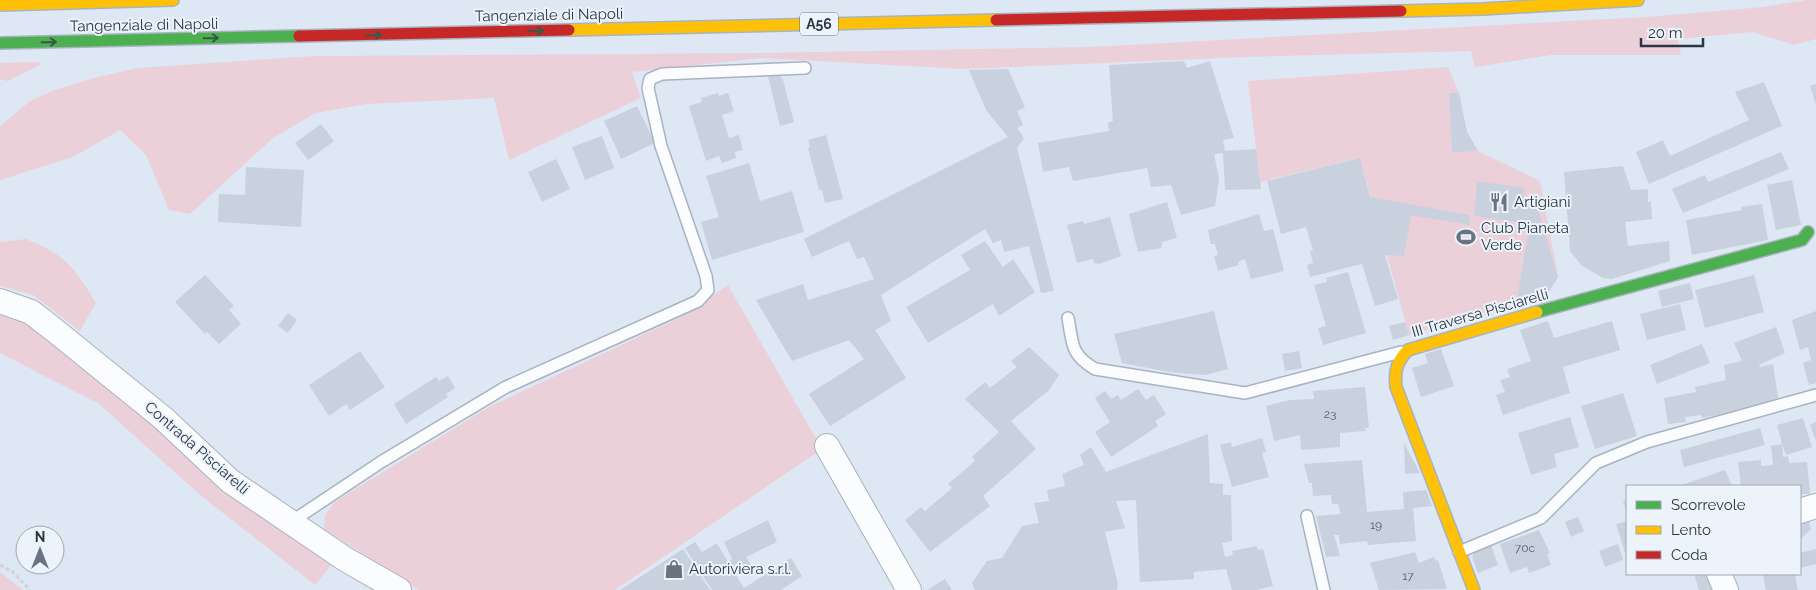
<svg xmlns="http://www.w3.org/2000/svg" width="1816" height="590" font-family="Raleway,sans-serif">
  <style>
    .green { fill: #ecd0d9 }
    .building { fill: #c9d1de }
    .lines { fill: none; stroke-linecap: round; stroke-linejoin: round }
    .lane-casing { stroke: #a8b3be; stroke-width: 14 }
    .street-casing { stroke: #a8b3be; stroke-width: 26 }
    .fast-casing { stroke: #a8b3be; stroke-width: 14 }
    .slow-casing { stroke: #a8b3be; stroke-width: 14 }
    .jam-casing { stroke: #a8b3be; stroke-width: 14 }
    .path { stroke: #d0d4d8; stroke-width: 3; stroke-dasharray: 4 2.5; stroke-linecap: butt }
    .lane { stroke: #fafcfd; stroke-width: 11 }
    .street { stroke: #fafcfd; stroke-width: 24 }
    .fast { stroke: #4caf50; stroke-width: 11 }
    .slow { stroke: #ffc107; stroke-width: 11 }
    .jam { stroke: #c62828; stroke-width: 11 }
    .oneway { stroke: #345a47 }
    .labels { text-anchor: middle; stroke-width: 4; stroke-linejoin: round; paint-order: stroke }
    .number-label { font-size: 12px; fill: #525e6a }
    .shield { fill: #edf3fb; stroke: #646f7a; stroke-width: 1 }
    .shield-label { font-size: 14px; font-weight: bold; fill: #293643 }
    .street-label { font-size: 15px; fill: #293643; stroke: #edf3fb }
    .poi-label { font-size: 15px; fill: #293643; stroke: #edf3fb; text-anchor: start }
  </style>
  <rect width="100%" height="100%" fill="#dde8f4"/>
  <g class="green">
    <path d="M1807 0H1816V39L1794 45 1752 32 1678 39 1681 55H1552L1475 67 1471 51 1245 57 964 69 761 58 632 72 641 98 509 160 494 98 366 104 316 113 273 138 190 214 169 210 146 155 120 130 73 157 0 180V126L30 101 54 90 94 78 137 68 313 56 757 53 1091 47 1646 17 1763 7Z"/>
    <path d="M40 62V65L7 81 0 79V63Z"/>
    <path d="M1448 67 1459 93 1467 132 1478 151 1540 181 1558 277 1548 293 1537 302 1409 335 1360 158 1260 182 1248 81Z"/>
    <path d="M26 239C66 255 74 267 96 303L80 331 33 295 0 286V242Z"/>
    <path d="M728 285 822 449 615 590H419L324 529 325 515 336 501 489 407 677 319Z"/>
    <path d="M0 308 11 311 332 564 315 585 200 495 99 404 0 353Z"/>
    <path d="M0 572 23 590H0Z"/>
  </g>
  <g class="building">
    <path d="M1184 61 1187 68 1210 61 1234 138 1223 140 1225 151 1256 149 1261 189 1225 190 1223 153 1214 154 1219 179 1215 206 1181 215 1171 185 1151 187 1147 168 1073 181 1069 167 1043 172 1038 143 1109 131 1108 123 1113 121 1109 65Z"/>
    <path d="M1008 69 1025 107 1017 111 1023 125 1017 128 1024 138 1017 148 1054 291 1041 293 1029 246 1004 252 1001 240 993 243 985 229 982 231 881 295 891 321 875 330 906 378 830 426 809 394 864 359 849 340 792 361 756 300 803 284 808 300 874 279 864 257 857 259 849 241 812 257 804 239 1008 137 986 110 969 70Z"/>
    <path d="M767 72 779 75 783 80 794 122 780 126Z"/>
    <path d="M1764 82 1782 126 1649 184 1636 152 1663 140 1670 156 1749 120 1735 92Z"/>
    <path d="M1816 84V105L1810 86Z"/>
    <path d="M718 93 719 96 728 93 734 111 722 115 729 138 739 135 743 150 735 152 736 158 722 163 719 156 706 161 689 106 702 102 701 98Z"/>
    <path d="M1449 93H1459L1467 132 1478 151 1452 152Z"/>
    <path d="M637 106 655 143 621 159 604 121Z"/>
    <path d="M321 124 334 141 308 160 295 143Z"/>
    <path d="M826 135 843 199 825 203 822 190H819L808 148 810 147 808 140Z"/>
    <path d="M602 136 614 168 585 180 572 147Z"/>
    <path d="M1781 152 1789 169 1683 213 1672 189 1705 175 1708 182Z"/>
    <path d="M1360 158 1370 197 1470 215 1469 225 1411 215 1404 256 1385 255 1398 299 1375 306 1362 264 1310 277 1307 265 1313 263 1310 251H1313L1306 227 1281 234 1267 181Z"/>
    <path d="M556 159 570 189 542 202 528 172Z"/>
    <path d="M749 163 760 201 792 191 804 232 712 260 701 222 719 217 706 176Z"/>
    <path d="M1623 166 1631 190 1648 189V202H1651L1652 219 1625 222 1628 246 1669 241 1670 261 1612 279 1603 278 1581 265 1570 251 1564 172Z"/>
    <path d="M246 167 304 170 301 227 218 222 219 194 245 195Z"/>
    <path d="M1792 180 1801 225 1776 230 1767 185Z"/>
    <path d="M1477 181 1524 188V207L1536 203 1558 277 1548 293 1537 302 1516 306 1529 227 1520 226 1521 223 1474 216Z"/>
    <path d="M1167 202 1177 238 1162 242 1161 248 1138 252 1129 214Z"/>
    <path d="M1762 204 1768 240 1692 255 1686 220 1742 210 1741 207Z"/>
    <path d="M1259 214 1264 231 1273 229 1284 271 1251 279 1245 259 1238 262 1239 265 1218 271 1214 256 1218 255 1215 244H1211L1208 230Z"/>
    <path d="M1110 217 1121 256 1099 264 1094 263 1093 259 1077 263 1067 225 1083 221 1084 224Z"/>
    <path d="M985 241 1003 267 1013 259 1035 292 999 316 993 304 928 343 906 307 970 270 961 255Z"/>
    <path d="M1348 272 1366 333 1323 345 1318 328 1326 326 1314 285 1327 282 1326 278Z"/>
    <path d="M205 275 234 306 229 310 241 324 219 344 207 332 205 334 175 302Z"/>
    <path d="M1754 275 1764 312 1705 328 1695 290Z"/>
    <path d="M1690 283 1694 299 1662 307 1658 291Z"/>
    <path d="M1680 304 1686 330 1647 340 1640 314Z"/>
    <path d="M1214 311 1228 369 1206 375 1169 372 1122 363 1114 334Z"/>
    <path d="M1816 311V383L1809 385 1803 363 1811 360 1808 347 1800 350 1792 320Z"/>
    <path d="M288 313 297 320 288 333 278 326Z"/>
    <path d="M1548 321 1554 338 1612 321 1620 350 1563 367 1570 393 1503 415 1496 395 1505 392 1500 380 1510 377 1507 369 1531 361 1520 330Z"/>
    <path d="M1405 322 1409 335 1393 340 1389 326Z"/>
    <path d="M1776 327 1785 353 1759 365 1760 367 1773 364 1779 403 1702 418 1701 415 1685 417 1686 422 1668 424 1664 398 1696 392 1695 387 1726 380 1724 365 1742 361 1734 343Z"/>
    <path d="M1702 344 1710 363 1657 384 1650 365Z"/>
    <path d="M1029 347 1059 375 1049 390 1011 421 1036 449 983 496 990 506 930 552 905 520 921 507 925 511 952 488 948 484 975 461 972 457 999 432 965 399 985 382 990 388 1017 367 1011 361Z"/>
    <path d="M1441 349 1454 386 1421 397 1412 368 1428 363 1425 354Z"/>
    <path d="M360 351 385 387 350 410 346 404 329 416 309 385Z"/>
    <path d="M1299 351 1302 368 1285 371 1282 354Z"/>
    <path d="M448 376 455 388 446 394 448 397 406 424 394 404 436 377 439 381Z"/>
    <path d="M1365 387 1369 428H1365V431L1340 433V447L1301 450 1300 435 1274 441 1266 406 1290 400 1314 399 1313 391Z"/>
    <path d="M1138 389 1146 400 1154 395 1166 414 1155 421 1158 426 1111 457 1095 432 1110 422 1095 398 1105 391 1111 399 1118 395 1121 400Z"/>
    <path d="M1623 393 1637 436 1595 449 1581 406Z"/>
    <path d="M1570 417 1579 447 1554 454 1557 467 1531 475 1518 433Z"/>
    <path d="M1803 418 1812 447 1786 455 1782 444 1783 457 1788 456 1789 463 1807 462 1810 494H1800V486H1741L1738 462 1761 460V466L1773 465 1771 446 1782 444 1777 425Z"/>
    <path d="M1816 422V441L1810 425Z"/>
    <path d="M1760 428 1765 445 1684 467 1680 450Z"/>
    <path d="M1208 434 1210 483 1223 484V495H1231L1232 541 1222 543 1225 557 1233 555 1232 551 1257 546 1258 550 1263 549 1273 586 1257 590H1232L1226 569 1194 572V579L1140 582 1136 500 1116 501 1125 528 1105 532 1118 584 1117 590H975L972 583 987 561 1002 558 1022 526 1039 523 1034 503 1049 501 1047 490 1065 486 1062 474 1084 465 1080 455 1091 447 1106 472Z"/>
    <path d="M1262 438 1266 452 1262 453 1269 477 1232 487 1220 445 1231 442 1232 447Z"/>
    <path d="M1404 443 1420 473 1405 474Z"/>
    <path d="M1362 460 1367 512 1404 509 1403 492 1426 490 1432 506 1413 508 1416 541 1368 545 1367 541 1340 544 1339 535H1334L1340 556 1326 557 1316 516 1341 514 1338 504H1332L1331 495 1313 496 1312 483H1309L1304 464Z"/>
    <path d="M1725 470 1732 486H1679Z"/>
    <path d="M1627 500V513L1623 501Z"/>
    <path d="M1807 515 1811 529 1800 540V517Z"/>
    <path d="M1578 517 1584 531 1571 537 1565 522Z"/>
    <path d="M768 520 777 542 746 557 752 566 736 575 744 588 791 558 802 576 781 590H712L685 548 695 542 702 552 717 543 728 562 732 559 724 542Z"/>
    <path d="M1627 521V552L1625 553 1616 524Z"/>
    <path d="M1539 530 1550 553 1547 554 1551 565 1529 573 1527 567 1510 573 1500 544Z"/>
    <path d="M1618 544 1623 560 1605 567 1599 551Z"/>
    <path d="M1491 545 1498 565 1478 573 1472 557 1475 551Z"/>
    <path d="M683 549 710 590H620Z"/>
    <path d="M1816 549V564L1800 568V553Z"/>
    <path d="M1415 552 1419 563 1434 557 1436 561 1438 560 1447 589 1379 590 1370 563Z"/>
    <path d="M1694 574H1717L1719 590H1699Z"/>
    <path d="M1772 574H1795L1798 590H1766L1763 575Z"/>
    <path d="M945 579 952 590H927Z"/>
  </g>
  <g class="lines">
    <g class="lane-casing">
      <g id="lane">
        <path d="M1068 318C1073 344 1070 354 1095 369L1245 393 1401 352"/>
        <path d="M1307 516 1324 590"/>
        <path d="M291 522 381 462 506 387 698 301 708 290 706 276 661 146 648 88 650 79 662 74 805 68"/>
        <path d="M1459 552 1541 518 1596 463 1647 442 1816 395"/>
      </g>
    </g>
    <g class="street-casing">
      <g id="street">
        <path d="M0 301 31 312 53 329 163 418 230 481 345 559 399 590"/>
        <path d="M827 446 909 590"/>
        <path d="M1800 511 1816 506"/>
        <path d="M1719 574 1726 590"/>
      </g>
    </g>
    <g class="fast-casing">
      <g id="fast">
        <path d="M0 43 299 36"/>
        <path d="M1537 312 1802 240 1808 232"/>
      </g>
    </g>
    <g class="slow-casing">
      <g id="slow">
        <path d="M0 5 173 0"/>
        <path d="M1401 11 1483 9 1638 0"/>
        <path d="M569 30 996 20"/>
        <path d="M1474 590 1396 387C1394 371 1397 361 1408 350L1537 312"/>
      </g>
    </g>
    <g class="jam-casing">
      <g id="jam">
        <path d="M996 20 1401 11"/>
        <path d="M299 36 569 30"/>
      </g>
    </g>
    <path class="path" d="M0 565 13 572 30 590"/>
    <use href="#lane" class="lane"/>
    <use href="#street" class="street"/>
    <use href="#fast" class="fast"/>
    <use href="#slow" class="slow"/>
    <use href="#jam" class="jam"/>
  </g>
  <defs><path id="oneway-shaft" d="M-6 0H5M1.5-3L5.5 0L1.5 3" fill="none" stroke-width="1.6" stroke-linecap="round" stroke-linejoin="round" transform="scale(1.25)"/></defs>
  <g class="oneway">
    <use href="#oneway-shaft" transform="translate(536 31) rotate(-1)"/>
    <use href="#oneway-shaft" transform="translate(374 35) rotate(-1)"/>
    <use href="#oneway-shaft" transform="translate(211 38) rotate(-1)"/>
    <use href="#oneway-shaft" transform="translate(49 42) rotate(-1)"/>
  </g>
  <defs>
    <g id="restaurant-bare" transform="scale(1.5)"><path d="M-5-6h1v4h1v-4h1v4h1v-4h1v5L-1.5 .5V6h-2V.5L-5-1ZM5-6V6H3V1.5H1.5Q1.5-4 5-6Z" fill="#687481" stroke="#edf3fb" stroke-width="2.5" paint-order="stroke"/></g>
    <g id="stadium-bare" transform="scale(1.5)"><path d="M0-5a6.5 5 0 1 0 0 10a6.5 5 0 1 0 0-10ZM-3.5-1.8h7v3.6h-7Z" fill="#687481" stroke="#edf3fb" stroke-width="2.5" paint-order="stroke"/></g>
    <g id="shop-bare" transform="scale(1.5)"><path d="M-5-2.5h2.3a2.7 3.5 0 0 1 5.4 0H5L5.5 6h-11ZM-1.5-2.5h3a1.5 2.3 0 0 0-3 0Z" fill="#687481" stroke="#edf3fb" stroke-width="2.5" paint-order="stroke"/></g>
  </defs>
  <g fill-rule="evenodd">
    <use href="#restaurant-bare" x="1499" y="202"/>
    <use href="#stadium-bare" x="1466" y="237"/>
    <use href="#shop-bare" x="674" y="569"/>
  </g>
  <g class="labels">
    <g class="number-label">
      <text x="1330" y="418">23</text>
      <text x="1376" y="529">19</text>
      <text x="1525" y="552">70c</text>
      <text x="1408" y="580">17</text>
    </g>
    <rect class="shield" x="800" y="12.5" width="38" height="23" rx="4"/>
    <g class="shield-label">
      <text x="819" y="29">A56</text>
    </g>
    <g class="street-label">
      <text transform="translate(549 15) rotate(-1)" y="5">Tangenziale di Napoli</text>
      <text transform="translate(144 25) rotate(-1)" y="5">Tangenziale di Napoli</text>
      <text transform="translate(1480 313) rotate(-16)" y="5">III Traversa Pisciarelli</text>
      <text transform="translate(197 448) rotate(41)" y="5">Contrada Pisciarelli</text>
    </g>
    <g class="poi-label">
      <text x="1514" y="207">Artigiani</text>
      <text x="1481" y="233">Club Pianeta<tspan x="1481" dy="17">Verde</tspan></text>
      <text x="689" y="574">Autoriviera s.r.l.</text>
    </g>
  </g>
  <rect x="1626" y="485" width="175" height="90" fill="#edf3fb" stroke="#9fa7b1"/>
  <rect x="1636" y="501" width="25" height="8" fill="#4caf50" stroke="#9fa7b1"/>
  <text x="1671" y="510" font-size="15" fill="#293643">Scorrevole</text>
  <rect x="1636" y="526" width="25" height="8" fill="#ffc107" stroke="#9fa7b1"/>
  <text x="1671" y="535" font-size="15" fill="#293643">Lento</text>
  <rect x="1636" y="551" width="25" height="8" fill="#c62828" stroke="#9fa7b1"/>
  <text x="1671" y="560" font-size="15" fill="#293643">Coda</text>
  <g transform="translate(40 550)"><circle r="24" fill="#edf3fb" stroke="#9fa7b1"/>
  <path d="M0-4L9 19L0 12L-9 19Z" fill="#687481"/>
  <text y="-8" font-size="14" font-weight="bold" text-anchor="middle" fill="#293643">N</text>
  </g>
  <path d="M1641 38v8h62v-8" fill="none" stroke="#293643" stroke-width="2.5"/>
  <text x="1648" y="38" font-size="15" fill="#293643" stroke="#edf3fb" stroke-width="4" paint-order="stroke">20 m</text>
</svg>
